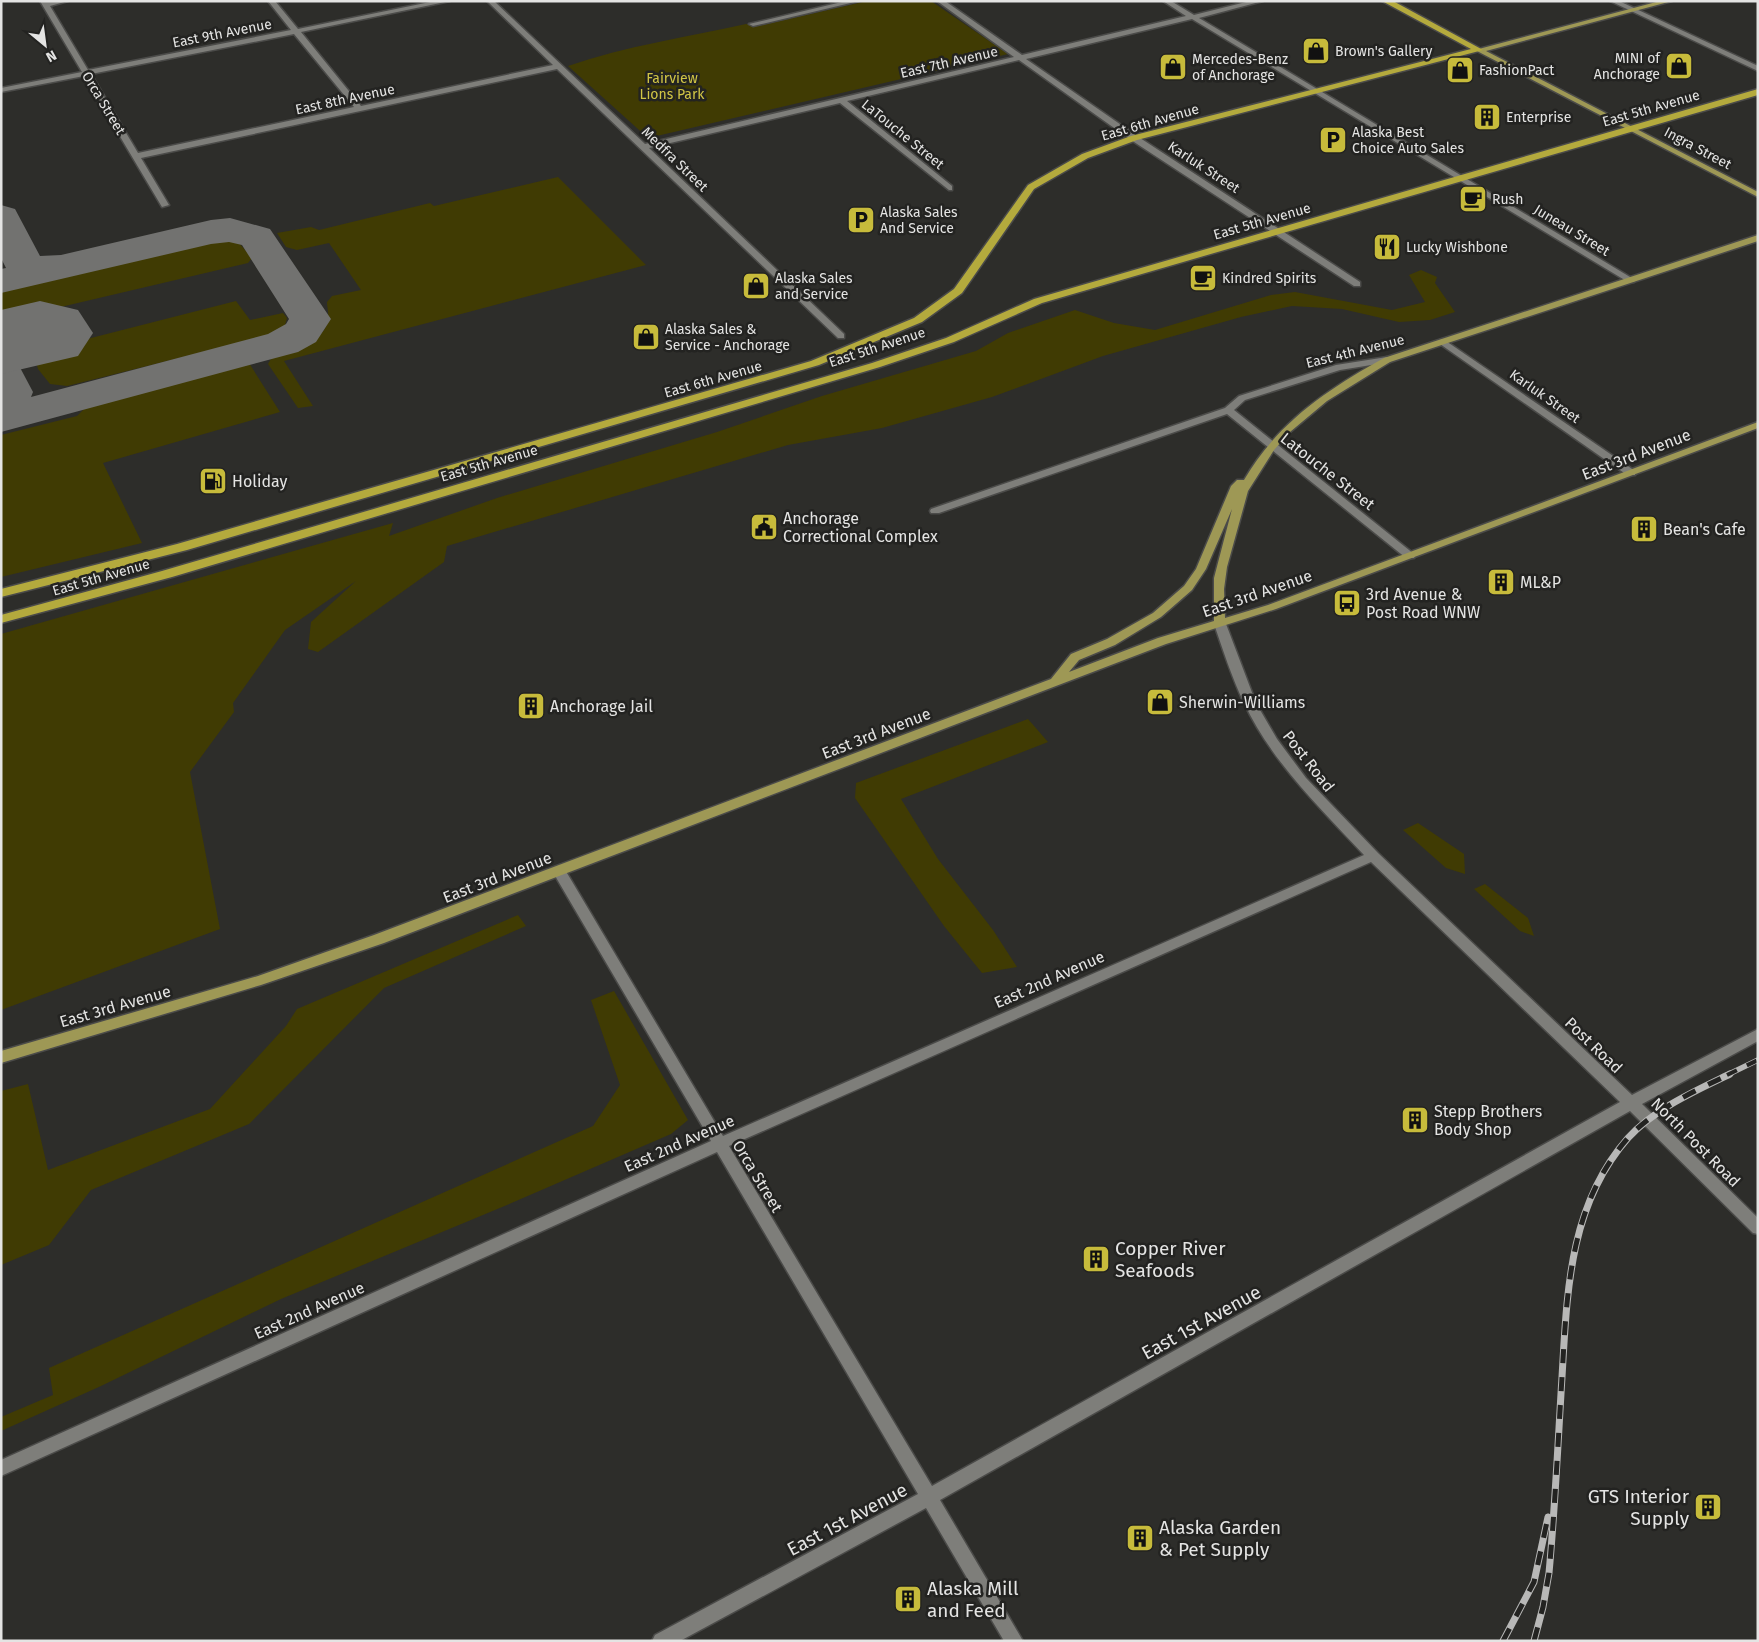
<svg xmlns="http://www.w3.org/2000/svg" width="1759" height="1642" font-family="'Fira Sans',sans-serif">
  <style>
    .green { fill: #403b03 }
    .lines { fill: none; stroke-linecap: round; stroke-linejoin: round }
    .taxiway { fill: #727270; fill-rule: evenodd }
    .runway { fill: #727270; fill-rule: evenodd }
    .minor-casing { stroke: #4b4b49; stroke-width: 3 }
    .major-casing { stroke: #4b4b49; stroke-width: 3 }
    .highway-casing { stroke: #4b4b49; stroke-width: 3 }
    .minor { fill: #7e7e7a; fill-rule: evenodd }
    .major { fill: #9e9855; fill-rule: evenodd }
    .highway { fill: #b4aa3d; fill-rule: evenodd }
    .rail-far1-casing { stroke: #b8b8b7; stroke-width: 5.5 }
    .rail-casing { stroke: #b8b8b7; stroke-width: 7 }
    .rail-far1 { stroke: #232321; stroke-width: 4; stroke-dasharray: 11; stroke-linecap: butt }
    .rail { stroke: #232321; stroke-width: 5; stroke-dasharray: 14; stroke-linecap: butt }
    .labels { text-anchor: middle; stroke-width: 5; stroke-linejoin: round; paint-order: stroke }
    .far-street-label { font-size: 14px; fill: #e4e4e3; stroke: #232321 }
    .far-poi-label { font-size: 14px; fill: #e4e4e3; stroke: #232321; text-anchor: start }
    .far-park-label { font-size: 14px; fill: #d1c545; stroke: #232321 }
    .street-label { font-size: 16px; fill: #e4e4e3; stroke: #232321 }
    .poi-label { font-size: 16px; fill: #e4e4e3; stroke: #232321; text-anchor: start }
    .near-poi-label { font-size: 19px; fill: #e4e4e3; stroke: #232321; text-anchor: start }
    .near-street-label { font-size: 19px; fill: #e4e4e3; stroke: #232321 }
  </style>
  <rect width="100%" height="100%" fill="#2d2d2a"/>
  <g class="green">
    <path d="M867 1H931L1008 54 648 138 568 66C626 46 687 37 746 24L759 26Z"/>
    <path d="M558 177 646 265 284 361 313 406 298 408 268 364C270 361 272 356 275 355 292 345 326 344 328 318 329 313 327 307 327 302L332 296 361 290 329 243 297 250 286 247 277 233 311 227 319 230 430 203 434 206Z"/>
    <path d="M229 240 239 243 252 258 248 263 1 321V290L205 241Z"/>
    <path d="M1421 270 1437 277 1435 283 1455 312 1430 320 1399 322 1342 309 1292 306 1241 317 1103 356 992 397 882 428 788 445 447 546 444 562 318 652 308 649 311 622 356 581 285 630 233 703 234 712 190 772 220 929 1 1010V634L393 523 389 536 497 498 717 432 822 396 976 351 1008 333 1075 310 1114 323 1155 330 1271 295 1295 292 1392 310 1425 302 1409 275Z"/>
    <path d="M236 301 250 320 283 313 287 318 284 329 271 335 67 386 50 384 38 369 35 358 44 350Z"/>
    <path d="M249 363 280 412 103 463 142 543 1 577V435L77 416 86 407 102 401Z"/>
    <path d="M1028 719 1048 742 901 799 938 859 993 930 1017 967 982 973 944 926 855 798 856 783Z"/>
    <path d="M1418 823 1464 854 1465 874 1446 868 1403 830Z"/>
    <path d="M1485 884 1528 918 1534 936 1520 931 1474 889Z"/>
    <path d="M518 915 526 926 384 988 249 1124 91 1190 49 1245 1 1265V1091L28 1084 48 1170 210 1109 286 1026 297 1009Z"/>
    <path d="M614 991 688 1120 671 1134 507 1205 281 1299 101 1386 1 1431V1417L53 1395 49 1368 593 1126 620 1085 591 1000Z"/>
  </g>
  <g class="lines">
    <path class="taxiway" d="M1 205 15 209 40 256 61 255 211 220 230 218 270 229 331 319 316 342 298 352 1 432V356L16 360 33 392 31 397 268 334 286 324 289 319 242 245 229 242 211 244 1 293V269L6 268 1 258Z"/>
    <path class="runway" d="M40 301 78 310 93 333 78 356 1 374V310Z"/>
    <g class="minor-casing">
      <g id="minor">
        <path d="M40 1H68L50 6 88 70 291 30 268 1H275L298 29 435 1H450L301 32 361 106 553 65 487 1H494L645 144 1014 57 937 1H945L1022 55 1186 16 1163 1H1171L1194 15 1250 1H1263L1199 18 1635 280 1634 282H1628L1192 19 1026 59 1137 136 1360 282V286H1354L1131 140 1019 60 847 101 952 186V190H949L840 103 649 148 844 334V338H838L557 69 141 158 169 205 162 207 84 76 1 92V88L82 72ZM294 34 354 107 138 153 91 74Z"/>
        <path d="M846 1H859L753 26 749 24Z"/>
        <path d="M1610 1H1619L1758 66V71Z"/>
        <path d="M1443 339 1635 471V475H1627L1440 344V340Z"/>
        <path d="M1387 357 1392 360 1390 362 1340 370 1245 400 1234 410 1414 554 1415 556 1414 558H1406L1227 414 939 513H931L930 511 931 509 1225 408 1239 396 1336 365Z"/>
        <path d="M1220 620 1226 624 1256 703 1277 739 1306 778 1378 853 1632 1095 1758 1029V1041L1642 1104 1758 1218V1234L1753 1233 1630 1111 940 1500 1023 1641H1004L926 1508 680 1641H652L655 1635 918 1494 717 1152 1 1476V1460L711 1141 554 874 553 871 554 868H564L723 1136 1364 855C1320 808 1272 762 1244 703 1232 678 1223 650 1214 624ZM1371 862 1620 1102 932 1486 729 1146Z"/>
      </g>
    </g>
    <g class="major-casing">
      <g id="major">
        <path d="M1660 1H1672L1486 51 1758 192V197L1475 50Z"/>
        <path d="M1758 235V241L1390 362 1327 401 1290 432 1274 450 1248 491 1227 567 1224 589 1225 618 1268 605 1758 422V428L1276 609 1166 644 384 943 261 985 1 1063V1051L258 976 374 935 1051 679 1071 654 1107 639 1153 613 1184 586 1196 569 1231 486 1237 480H1244C1277 423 1328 389 1384 358ZM1232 509 1214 578V621L1158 638 1069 672 1079 660 1115 645 1161 617 1192 590 1206 569Z"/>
      </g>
    </g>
    <g class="highway-casing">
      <g id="highway">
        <path d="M1382 1H1393L1483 50 1137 140 1088 158 1034 189 962 293 922 322 819 365 187 550 1 597V589L177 544 811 361 914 318 954 289 1028 185 1082 154 1131 136 1471 49Z"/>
        <path d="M1758 89V95L1042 303 954 342 880 367 172 577 1 623V615L162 571 872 363 946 338 1034 299Z"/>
      </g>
    </g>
    <use href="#minor" class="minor"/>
    <use href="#major" class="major"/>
    <use href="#highway" class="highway"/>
    <g class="rail-far1-casing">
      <path id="rail-far1" d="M1727 1075 1758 1060"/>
    </g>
    <g class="rail-casing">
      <g id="rail">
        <path d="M1503 1641 1534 1582 1548 1517"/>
        <path d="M1534 1641 1543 1607 1549 1573C1555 1508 1558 1442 1562 1377 1567 1292 1569 1205 1628 1138 1654 1109 1695 1091 1730 1074"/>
      </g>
    </g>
    <use href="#rail-far1" class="rail-far1"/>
    <use href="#rail" class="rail"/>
  </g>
  <defs>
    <g id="shop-square" transform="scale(1.4375)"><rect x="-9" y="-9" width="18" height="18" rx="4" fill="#c7bb3b" stroke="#232321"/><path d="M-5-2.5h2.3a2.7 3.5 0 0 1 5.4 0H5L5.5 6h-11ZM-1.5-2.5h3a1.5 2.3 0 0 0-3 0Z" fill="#111"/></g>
    <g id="building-square" transform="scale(1.4375)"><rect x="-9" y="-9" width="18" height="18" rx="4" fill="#c7bb3b" stroke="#232321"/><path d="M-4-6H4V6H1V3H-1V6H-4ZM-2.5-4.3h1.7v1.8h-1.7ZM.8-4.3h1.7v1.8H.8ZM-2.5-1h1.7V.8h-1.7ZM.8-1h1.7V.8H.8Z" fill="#111"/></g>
    <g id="parking-square" transform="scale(1.4375)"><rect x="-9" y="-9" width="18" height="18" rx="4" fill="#c7bb3b" stroke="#232321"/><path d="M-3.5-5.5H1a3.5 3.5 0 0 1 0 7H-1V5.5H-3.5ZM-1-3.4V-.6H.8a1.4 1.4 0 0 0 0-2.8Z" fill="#111"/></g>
    <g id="cafe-square" transform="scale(1.4375)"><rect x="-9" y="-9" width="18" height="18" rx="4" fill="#c7bb3b" stroke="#232321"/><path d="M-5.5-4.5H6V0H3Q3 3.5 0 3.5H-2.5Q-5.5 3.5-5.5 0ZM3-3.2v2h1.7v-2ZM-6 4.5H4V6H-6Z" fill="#111"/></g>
    <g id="restaurant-square" transform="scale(1.4375)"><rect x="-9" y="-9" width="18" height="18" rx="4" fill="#c7bb3b" stroke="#232321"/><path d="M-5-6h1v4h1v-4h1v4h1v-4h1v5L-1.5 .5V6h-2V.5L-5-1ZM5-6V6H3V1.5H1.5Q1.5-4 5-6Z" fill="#111"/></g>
    <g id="fuel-square" transform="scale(1.4375)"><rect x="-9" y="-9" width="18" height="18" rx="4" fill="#c7bb3b" stroke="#232321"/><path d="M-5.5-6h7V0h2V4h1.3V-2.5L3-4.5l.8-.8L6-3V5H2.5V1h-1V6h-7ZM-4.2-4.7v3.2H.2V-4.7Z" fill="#111"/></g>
    <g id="civic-square" transform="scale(1.4375)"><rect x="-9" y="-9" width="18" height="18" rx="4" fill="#c7bb3b" stroke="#232321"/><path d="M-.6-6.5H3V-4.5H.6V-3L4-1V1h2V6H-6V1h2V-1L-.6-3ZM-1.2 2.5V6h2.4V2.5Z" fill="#111"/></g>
    <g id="bus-square" transform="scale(1.4375)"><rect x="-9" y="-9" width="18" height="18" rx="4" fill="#c7bb3b" stroke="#232321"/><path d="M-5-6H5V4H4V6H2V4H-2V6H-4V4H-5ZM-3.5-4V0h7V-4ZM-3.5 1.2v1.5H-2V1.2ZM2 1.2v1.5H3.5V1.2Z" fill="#111"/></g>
  </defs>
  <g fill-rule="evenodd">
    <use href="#shop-square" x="1316" y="51"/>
    <use href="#shop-square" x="1679" y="66"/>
    <use href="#shop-square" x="1173" y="67"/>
    <use href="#shop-square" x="1460" y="70"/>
    <use href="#building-square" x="1487" y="117"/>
    <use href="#parking-square" x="1333" y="140"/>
    <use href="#cafe-square" x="1473" y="199"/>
    <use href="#parking-square" x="861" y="220"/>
    <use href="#restaurant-square" x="1387" y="247"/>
    <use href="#cafe-square" x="1203" y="278"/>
    <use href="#shop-square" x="756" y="286"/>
    <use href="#shop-square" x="646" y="337"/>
    <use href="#fuel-square" x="213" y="481"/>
    <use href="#civic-square" x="764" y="527"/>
    <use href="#building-square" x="1644" y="529"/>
    <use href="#building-square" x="1501" y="582"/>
    <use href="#bus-square" x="1347" y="603"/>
    <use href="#shop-square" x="1160" y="702"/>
    <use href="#building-square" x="531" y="706"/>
    <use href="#building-square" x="1415" y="1120"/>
    <use href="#building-square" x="1096" y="1259"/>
    <use href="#building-square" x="1708" y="1507"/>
    <use href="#building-square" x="1140" y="1538"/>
    <use href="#building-square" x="908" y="1599"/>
  </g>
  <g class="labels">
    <g class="far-street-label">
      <text transform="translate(222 33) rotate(-11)" y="5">East 9th Avenue</text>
      <text transform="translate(949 62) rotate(-13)" y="5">East 7th Avenue</text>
      <text transform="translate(345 99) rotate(-12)" y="5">East 8th Avenue</text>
      <text transform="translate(104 103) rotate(59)" y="5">Orca Street</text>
      <text transform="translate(1651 108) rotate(-16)" y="5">East 5th Avenue</text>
      <text transform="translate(1150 122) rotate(-16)" y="5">East 6th Avenue</text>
      <text transform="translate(903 134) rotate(39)" y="5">LaTouche Street</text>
      <text transform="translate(1698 148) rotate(28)" y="5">Ingra Street</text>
      <text transform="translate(675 159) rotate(44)" y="5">Medfra Street</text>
      <text transform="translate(1204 167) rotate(33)" y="5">Karluk Street</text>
      <text transform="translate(1262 221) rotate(-16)" y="5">East 5th Avenue</text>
      <text transform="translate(1572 230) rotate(31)" y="5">Juneau Street</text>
      <text transform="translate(877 347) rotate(-18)" y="5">East 5th Avenue</text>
      <text transform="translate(1355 351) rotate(-14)" y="5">East 4th Avenue</text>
      <text transform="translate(713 379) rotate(-16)" y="5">East 6th Avenue</text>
      <text transform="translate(1545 396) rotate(35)" y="5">Karluk Street</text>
      <text transform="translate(489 463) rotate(-16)" y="5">East 5th Avenue</text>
      <text transform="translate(101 577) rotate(-16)" y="5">East 5th Avenue</text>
    </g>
    <g class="far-poi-label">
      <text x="1335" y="56">Brown's Gallery</text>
      <text x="1660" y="63" text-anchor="end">MINI of<tspan x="1660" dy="16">Anchorage</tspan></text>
      <text x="1192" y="64">Mercedes-Benz<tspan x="1192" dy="16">of Anchorage</tspan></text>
      <text x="1479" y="75">FashionPact</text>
      <text x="1506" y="122">Enterprise</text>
      <text x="1352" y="137">Alaska Best<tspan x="1352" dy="16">Choice Auto Sales</tspan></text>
      <text x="1492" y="204">Rush</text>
      <text x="880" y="217">Alaska Sales<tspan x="880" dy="16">And Service</tspan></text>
      <text x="1406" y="252">Lucky Wishbone</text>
      <text x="775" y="283">Alaska Sales<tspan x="775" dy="16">and Service</tspan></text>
      <text x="1222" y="283">Kindred Spirits</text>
      <text x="665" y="334">Alaska Sales &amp;<tspan x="665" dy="16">Service - Anchorage</tspan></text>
    </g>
    <g class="far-park-label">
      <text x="672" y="83">Fairview<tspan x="672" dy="16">Lions Park</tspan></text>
    </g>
    <g class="street-label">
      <text transform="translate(1636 454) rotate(-21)" y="6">East 3rd Avenue</text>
      <text transform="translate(1328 471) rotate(38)" y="6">Latouche Street</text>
      <text transform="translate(1257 593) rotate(-19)" y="6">East 3rd Avenue</text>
      <text transform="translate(876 733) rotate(-21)" y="6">East 3rd Avenue</text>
      <text transform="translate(1309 761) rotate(52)" y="6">Post Road</text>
      <text transform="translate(497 877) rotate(-21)" y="6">East 3rd Avenue</text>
      <text transform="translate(1049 979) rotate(-24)" y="6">East 2nd Avenue</text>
      <text transform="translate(115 1006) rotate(-16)" y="6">East 3rd Avenue</text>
      <text transform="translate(1594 1045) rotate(44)" y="6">Post Road</text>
      <text transform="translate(1696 1142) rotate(45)" y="6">North Post Road</text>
      <text transform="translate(679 1143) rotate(-24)" y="6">East 2nd Avenue</text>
      <text transform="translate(758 1176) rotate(59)" y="6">Orca Street</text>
      <text transform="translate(309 1310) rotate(-24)" y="6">East 2nd Avenue</text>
    </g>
    <g class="poi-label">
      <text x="232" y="487">Holiday</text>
      <text x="783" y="524">Anchorage<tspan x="783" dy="18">Correctional Complex</tspan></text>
      <text x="1663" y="535">Bean's Cafe</text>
      <text x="1520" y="588">ML&amp;P</text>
      <text x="1366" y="600">3rd Avenue &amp;<tspan x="1366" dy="18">Post Road WNW</tspan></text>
      <text x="1179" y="708">Sherwin-Williams</text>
      <text x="550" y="712">Anchorage Jail</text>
      <text x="1434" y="1117">Stepp Brothers<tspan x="1434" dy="18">Body Shop</tspan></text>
    </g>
    <g class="near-poi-label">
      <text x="1115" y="1255">Copper River<tspan x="1115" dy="22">Seafoods</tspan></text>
      <text x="1689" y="1503" text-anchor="end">GTS Interior<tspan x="1689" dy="22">Supply</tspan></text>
      <text x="1159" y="1534">Alaska Garden<tspan x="1159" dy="22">&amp; Pet Supply</tspan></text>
      <text x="927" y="1595">Alaska Mill<tspan x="927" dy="22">and Feed</tspan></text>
    </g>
    <g class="near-street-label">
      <text transform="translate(1201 1322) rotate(-29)" y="7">East 1st Avenue</text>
      <text transform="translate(847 1519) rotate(-28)" y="7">East 1st Avenue</text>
    </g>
  </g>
  <rect width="1759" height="1642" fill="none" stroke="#e4e4e3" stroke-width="5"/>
  <g transform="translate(45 45) rotate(151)" stroke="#232321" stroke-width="4" paint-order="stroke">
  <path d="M0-4L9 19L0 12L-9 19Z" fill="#e4e4e3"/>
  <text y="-8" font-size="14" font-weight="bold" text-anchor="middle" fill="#e4e4e3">N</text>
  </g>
</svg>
